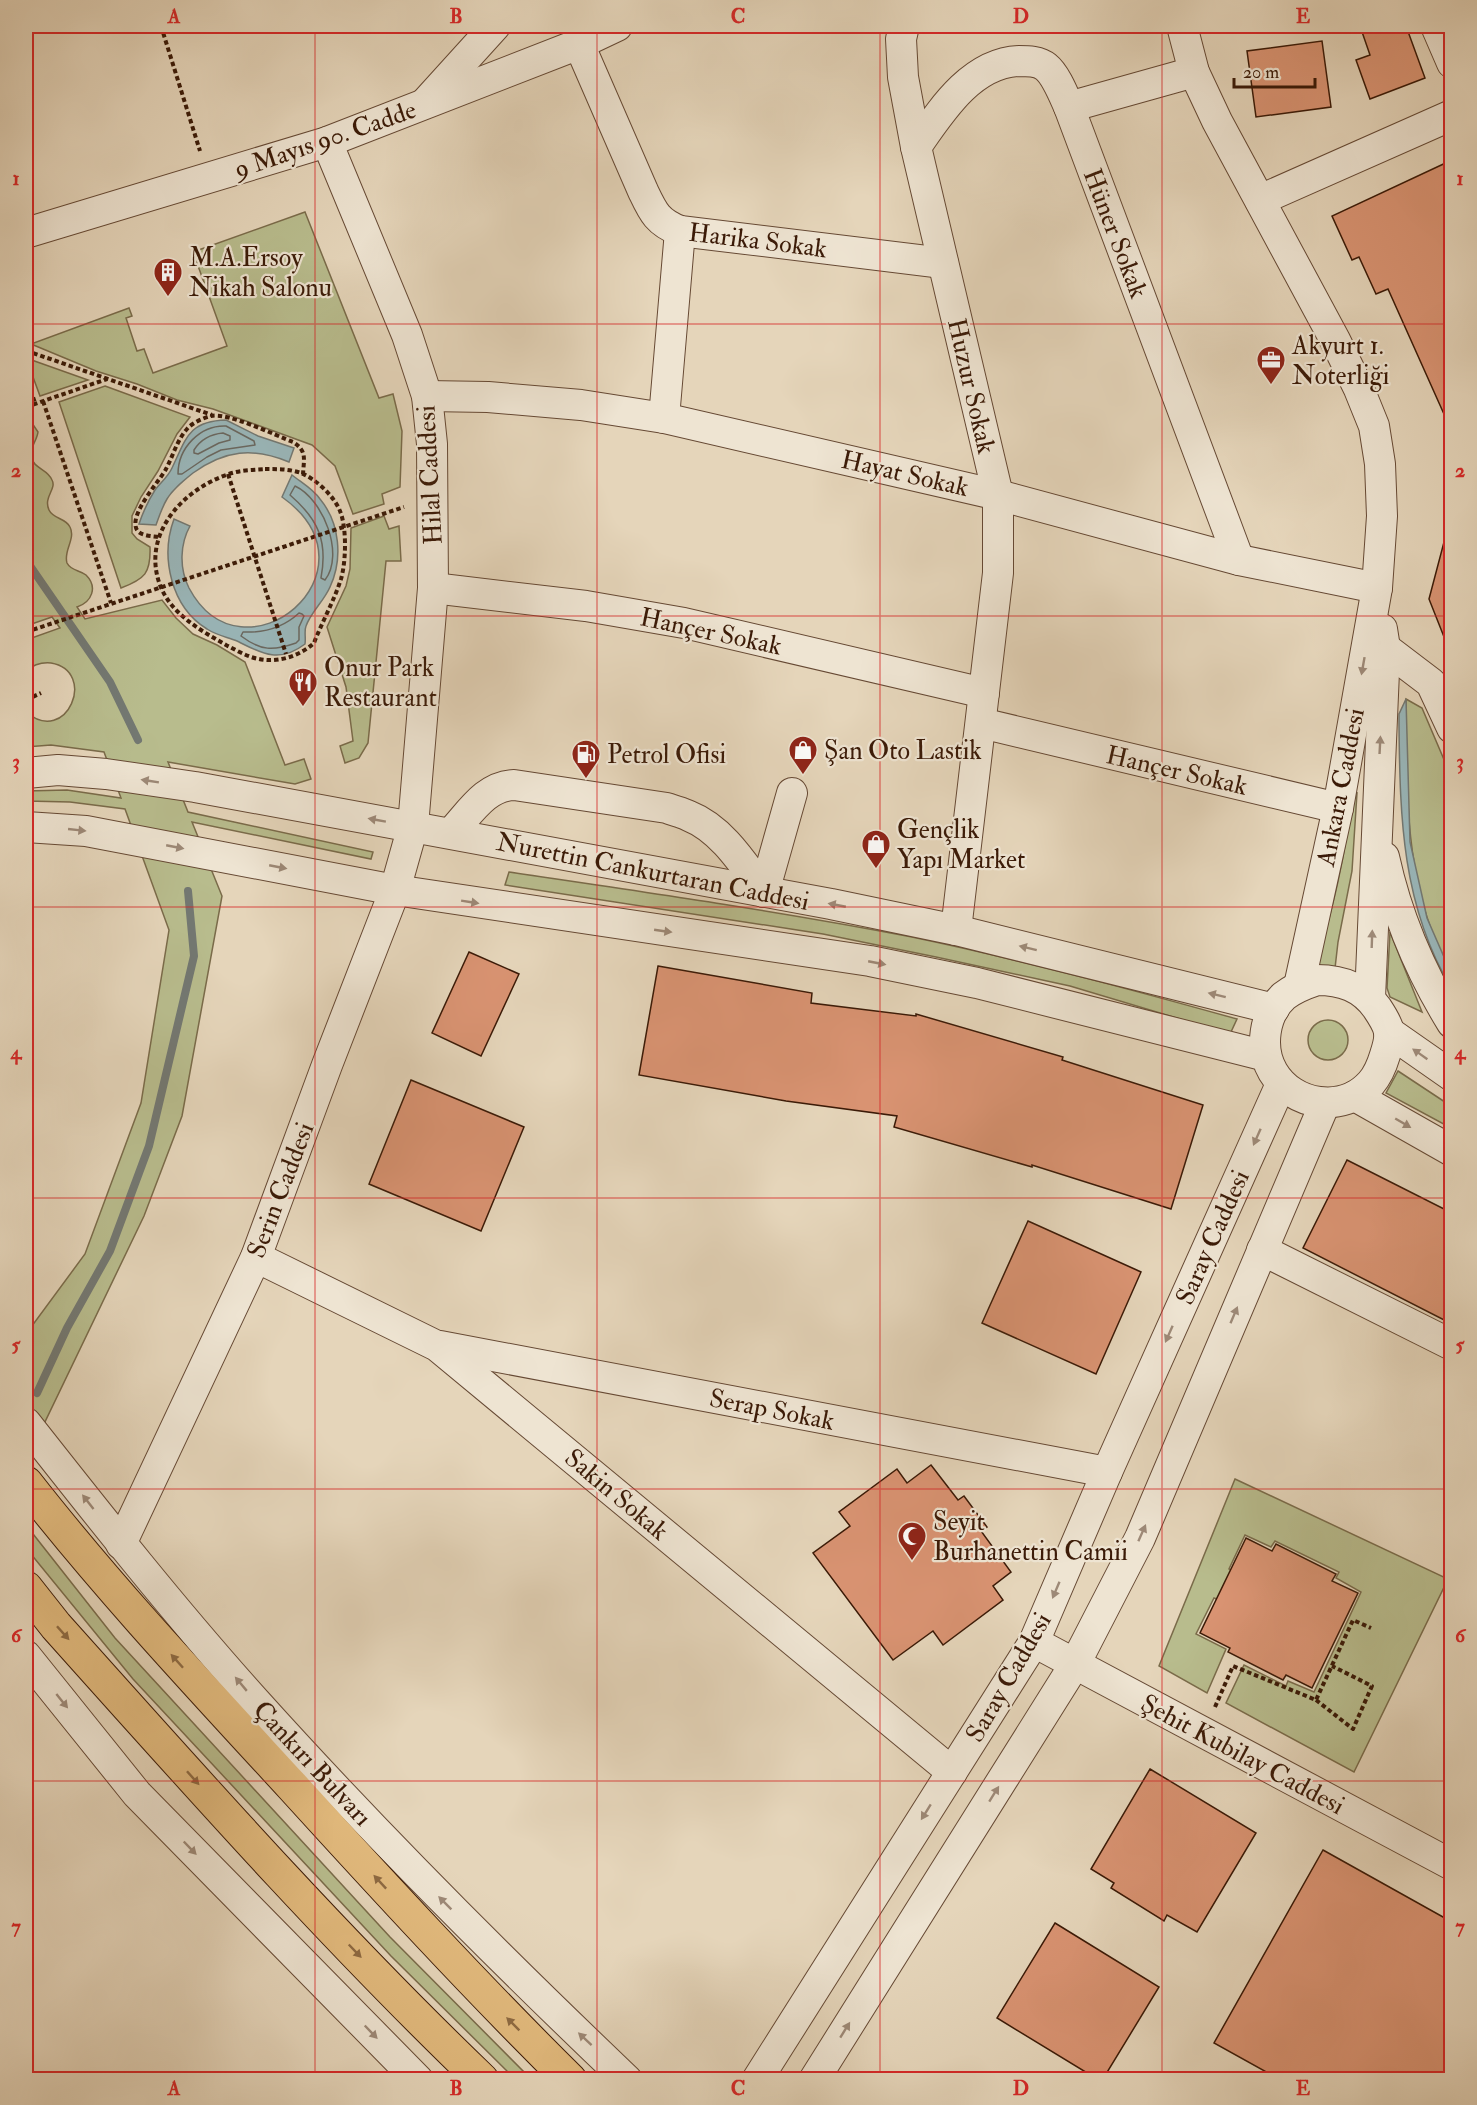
<svg xmlns="http://www.w3.org/2000/svg" width="1477" height="2105" font-family="'IM FELL Double Pica',serif">
  <style>
    .green { fill: #b8bc8d; stroke: #7a6b4a; stroke-width: 1.5 }
    .water { fill: #99b6b9; stroke: #737872; stroke-width: 1.5 }
    .lines { fill: none; stroke-linecap: round; stroke-linejoin: round }
    .shore { stroke: #6a6860; stroke-width: 1.5 }
    .stream { stroke: #737872; stroke-width: 8 }
    .building { fill: #d99372; stroke: #3b1a07; stroke-width: 1.5 }
    .minor-casing { stroke: #664934; stroke-width: 32 }
    .highway-casing { stroke: #3b1a07; stroke-width: 35 }
    .path { stroke: #3b1a07; stroke-width: 4; stroke-dasharray: 4.5 3; stroke-linecap: butt }
    .minor { stroke: #eee4d2; stroke-width: 30 }
    .highway { stroke: #e2ba7d; stroke-width: 33 }
    .oneway { fill: #9d8977 }
    .oneway2 { fill: #8e6a42 }
    .grid { fill: none; stroke: #d62828; stroke-width: 1.5; stroke-opacity: 0.55 }
    .labels { text-anchor: middle; stroke-width: 4.5; stroke-linejoin: round; paint-order: stroke }
    .street-label { font-size: 26px; fill: #3b1a07; stroke: #eee4d2 }
    .poi-label { font-size: 26px; fill: #3b1a07; stroke: #eee4d2; text-anchor: start }
    .neatline { fill: none; stroke: #d62828; stroke-width: 2 }
    .grid-label { font-size: 20px; text-anchor: middle; font-weight: bold; fill: #d62828 }
  </style>
  <rect width="100%" height="100%" fill="#e5d5ba"/>
  <filter id="stains"><feTurbulence type="fractalNoise" baseFrequency=".00333" numOctaves="4"/><feColorMatrix values="0 0 0 0 .2 0 0 0 0 .09 0 0 0 0 .02 0 0 0 .5 -.17"/></filter>
  <radialGradient id="worn" r=".72"><stop offset=".6" stop-color="#630" stop-opacity="0"/><stop offset="1" stop-color="#630" stop-opacity=".3"/></radialGradient>
  <g class="green">
    <path d="M305 212 379 398 393 394 402 431 400 487 382 494 384 504 353 514 335 466 312 445 213 409 177 400 137 384 96 371 31 344 129 308 132 316 126 318 137 351 144 349 153 373 227 346 193 252Z"/>
    <path d="M26 358 88 380 40 396Z"/>
    <path d="M105 386 190 417 177 434 158 471 141 497 132 516V533L137 539 150 547C151 573 145 579 121 588L59 402Z"/>
    <path d="M26 417 30 420 38 432C37 441 29 448 31 457 34 469 48 469 52 480 57 489 43 497 49 510 53 519 66 518 70 527 76 539 63 551 67 563 71 571 80 570 86 575 98 587 92 602 77 607L85 619 162 600 176 618 193 634 217 645 245 662 285 765 304 759 311 779 295 784 168 762 188 812 373 852 371 859 192 822 222 896 182 1116 144 1216 42 1428 26 1407V1334L85 1254 141 1103 169 930 125 809 70 802 26 801V791L67 790 121 798 104 752 51 745 26 747V712C67 747 98 671 51 663 41 662 33 665 26 671V640L60 628 52 617 26 626Z"/>
    <path d="M384 516 389 529 399 526 401 561H386L368 743 359 758 345 763 340 746 353 741 346 687 327 627 346 586 350 569 351 528Z"/>
    <path d="M1406 699 1422 708 1451 776V973C1403 887 1407 794 1406 699Z"/>
    <path d="M1357 793 1352 871 1338 942 1334 977 1315 970C1332 910 1346 857 1352 794Z"/>
    <path d="M509 872C644 892 778 911 912 937 1022 960 1129 989 1237 1019L1230 1034 1070 986 936 957 823 934 505 885Z"/>
    <path d="M1390 932 1422 1012 1390 997 1387 988Z"/>
    <circle cx="1328" cy="1040" r="20"/>
    <path d="M1398 1071 1451 1106V1128L1386 1093Z"/>
    <path d="M1235 1479 1448 1579 1354 1772 1226 1703 1244 1665 1286 1686 1288 1681 1314 1692 1361 1592 1336 1578 1339 1572 1275 1541 1271 1547 1245 1535 1229 1569 1235 1572 1222 1601 1214 1598 1196 1634 1226 1649 1207 1693 1159 1666Z"/>
    <path d="M26 1525 115 1638 390 1937 531 2079H515L391 1956 133 1679 26 1548Z"/>
  </g>
  <g class="water">
    <path d="M226 420 258 436 294 448 289 462C253 447 225 450 193 473 183 481 173 489 167 499 162 507 159 517 156 525L139 524C143 512 148 501 155 490 160 483 168 477 172 468 186 439 188 421 226 420Z"/>
    <path d="M292 475C302 483 313 489 320 499 340 523 343 559 330 587 324 601 311 612 306 626 304 631 306 638 305 644 279 664 261 653 237 641 227 637 216 635 207 629 171 607 160 557 174 519L190 526C180 544 179 568 189 588 243 689 386 571 282 497Z"/>
    <path d="M1406 699 1410 842 1427 918 1451 973V988C1402 905 1400 819 1399 725V714Z"/>
  </g>
  <g class="lines">
    <g class="shore">
      <path d="M226 426 254 441 255 445 221 450 207 457 182 474H178C178 448 200 425 226 426Z"/>
      <path d="M223 433 230 436V440L219 443 198 454 194 453V450C201 439 211 434 223 433Z"/>
      <path d="M295 486C323 499 345 554 325 580L321 578C328 541 318 519 290 495Z"/>
      <path d="M299 613 302 614 304 616 299 627V640L296 643C273 651 261 651 241 636L243 632C264 633 284 627 299 613Z"/>
    </g>
    <g class="stream">
      <path d="M26 560 110 682 138 740"/>
      <path d="M37 1393 67 1328 110 1251 149 1146 194 956 188 891"/>
    </g>
  </g>
  <g class="building">
    <path d="M1360 26H1406L1425 78 1370 99 1356 60 1370 55Z"/>
    <path d="M1322 41 1331 107 1256 117 1247 51Z"/>
    <path d="M1452 160V432L1388 289 1376 294 1359 257 1352 260 1332 216Z"/>
    <path d="M1444 542 1452 543 1450 652 1429 599Z"/>
    <path d="M469 952 519 974 481 1056 432 1033Z"/>
    <path d="M658 966 812 993 811 1003 916 1016V1014L1063 1057 1062 1060 1203 1105 1171 1209 1032 1165V1167L894 1127 897 1116 786 1101 639 1075Z"/>
    <path d="M411 1080 524 1127 481 1231 369 1184Z"/>
    <path d="M1347 1160 1452 1213V1324L1303 1248Z"/>
    <path d="M1028 1221 1141 1272 1096 1374 982 1323Z"/>
    <path d="M931 1465 958 1500 964 1496 987 1527 981 1531 1011 1572 993 1586 1003 1600 943 1645 933 1631 893 1660 813 1553 850 1526 839 1512 897 1469 907 1483Z"/>
    <path d="M1246 1538 1272 1551 1276 1544 1336 1574 1332 1581 1358 1593 1312 1688 1286 1675 1283 1680 1228 1652 1230 1648 1200 1633Z"/>
    <path d="M1150 1769 1256 1833 1197 1932 1167 1915 1164 1921 1111 1888 1114 1883 1091 1869Z"/>
    <path d="M1323 1850 1452 1922V2079H1279L1214 2043Z"/>
    <path d="M1055 1923 1159 1987 1103 2079H1097L997 2018Z"/>
  </g>
  <g class="lines">
    <g class="minor-casing">
      <g id="minor">
        <path d="M904 26 901 39 903 77 916 147 998 495V573L956 930"/>
        <path d="M1182 26 1194 72 1217 121 1335 340 1359 389 1374 426 1380 464 1382 516 1377 588 1338 808 1299 986"/>
        <path d="M1436 26 1452 63"/>
        <path d="M579 44 643 191C653 212 657 222 680 231L943 263"/>
        <path d="M427 101 495 26"/>
        <path d="M1069 107 1194 72"/>
        <path d="M916 147C941 111 971 63 1019 61 1028 61 1039 61 1046 67 1056 75 1064 96 1069 107L1239 560"/>
        <path d="M1260 200 1452 115"/>
        <path d="M26 233 327 142 579 44 617 26"/>
        <path d="M427 396 488 397 581 405 664 418 998 495 1239 560 1377 588"/>
        <path d="M664 418 680 231"/>
        <path d="M433 588 586 606 684 623 984 693"/>
        <path d="M1385 648 1431 683 1452 728"/>
        <path d="M981 723 1338 808"/>
        <path d="M26 773 58 770 106 774 195 787 831 904 956 930 1274 1009"/>
        <path d="M26 827 86 831 395 890 870 961 977 983 1266 1056"/>
        <path d="M451 833C470 813 485 786 514 785L667 808C674 811 682 812 689 816 722 829 744 865 764 892"/>
        <path d="M1384 857C1397 917 1420 971 1452 1023"/>
        <path d="M764 892 792 793"/>
        <path d="M1317 980C1342 980 1362 987 1377 1008 1381 1014 1388 1025 1389 1032 1390 1039 1387 1049 1385 1055 1382 1065 1378 1075 1371 1083 1343 1114 1293 1106 1273 1072 1259 1048 1264 1014 1284 996 1294 988 1305 984 1317 980Z"/>
        <path d="M1370 998 1385 648 1382 629"/>
        <path d="M1389 1032 1452 1076"/>
        <path d="M1355 1096 1452 1151"/>
        <path d="M1262 1250 1452 1345"/>
        <path d="M256 1257 437 1346 952 1772"/>
        <path d="M440 1346 1107 1472"/>
        <path d="M26 1423C100 1517 175 1612 256 1702 374 1833 499 1958 627 2080"/>
        <path d="M121 1544 256 1257 327 1065 395 890 413 826 433 588 432 444 427 396 407 335 327 142"/>
        <path d="M1034 1642 1452 1865"/>
        <path d="M26 1656 137 1794 418 2080"/>
        <path d="M757 2080 1034 1642 1107 1472 1281 1084"/>
        <path d="M814 2080 1075 1664 1140 1538 1325 1103"/>
      </g>
    </g>
    <g class="highway-casing">
      <g id="highway">
        <path d="M26 1483C109 1589 201 1687 292 1786 383 1886 474 1985 570 2080"/>
        <path d="M26 1588 56 1626C194 1780 332 1936 482 2080"/>
      </g>
    </g>
    <g class="path">
      <path d="M161 26 200 151"/>
      <path d="M26 353 30 352 212 415"/>
      <path d="M26 376 35 403"/>
      <path d="M43 401 111 603"/>
      <path d="M26 407 107 379"/>
      <path d="M265 469C277 469 290 469 301 473 316 479 334 496 340 511 347 528 346 562 341 579 334 601 322 622 314 643 300 656 278 663 259 659 247 657 236 650 226 645 200 630 171 614 160 585 141 534 183 489 229 474 240 470 253 470 265 469Z"/>
      <path d="M228 474 286 654"/>
      <path d="M158 537C152 536 141 536 137 530 128 515 159 482 166 469 173 456 177 440 187 429 192 423 203 418 211 416 227 412 275 435 293 442 307 451 304 458 303 474"/>
      <path d="M26 632 404 507"/>
      <path d="M26 700 41 693"/>
      <path d="M1316 1700 1353 1729 1372 1686 1332 1666"/>
      <path d="M1215 1707 1233 1666 1316 1700 1353 1620 1371 1628"/>
    </g>
    <use href="#minor" class="minor"/>
    <use href="#highway" class="highway"/>
  </g>
  <defs><path id="oneway-solid" d="M-6-.8H1V-3.2L6.5 0L1 3.2V.8H-6Z" transform="scale(1.5)"/></defs>
  <g class="oneway">
    <use href="#oneway-solid" transform="translate(1363 666) rotate(100)"/>
    <use href="#oneway-solid" transform="translate(1380 745) rotate(-87)"/>
    <use href="#oneway-solid" transform="translate(150 781) rotate(-171)"/>
    <use href="#oneway-solid" transform="translate(377 820) rotate(-170)"/>
    <use href="#oneway-solid" transform="translate(77 830) rotate(6)"/>
    <use href="#oneway-solid" transform="translate(175 847) rotate(11)"/>
    <use href="#oneway-solid" transform="translate(278 867) rotate(11)"/>
    <use href="#oneway-solid" transform="translate(470 902) rotate(9)"/>
    <use href="#oneway-solid" transform="translate(837 905) rotate(-169)"/>
    <use href="#oneway-solid" transform="translate(663 931) rotate(8)"/>
    <use href="#oneway-solid" transform="translate(1372 939) rotate(-88)"/>
    <use href="#oneway-solid" transform="translate(1028 948) rotate(-166)"/>
    <use href="#oneway-solid" transform="translate(877 963) rotate(11)"/>
    <use href="#oneway-solid" transform="translate(1217 995) rotate(-166)"/>
    <use href="#oneway-solid" transform="translate(1420 1054) rotate(-145)"/>
    <use href="#oneway-solid" transform="translate(1403 1123) rotate(30)"/>
    <use href="#oneway-solid" transform="translate(1257 1137) rotate(114)"/>
    <use href="#oneway-solid" transform="translate(1234 1315) rotate(-67)"/>
    <use href="#oneway-solid" transform="translate(1169 1334) rotate(114)"/>
    <use href="#oneway-solid" transform="translate(88 1502) rotate(-128)"/>
    <use href="#oneway-solid" transform="translate(1142 1533) rotate(-66)"/>
    <use href="#oneway-solid" transform="translate(1056 1590) rotate(113)"/>
    <use href="#oneway-solid" transform="translate(241 1684) rotate(-130)"/>
    <use href="#oneway-solid" transform="translate(62 1701) rotate(51)"/>
    <use href="#oneway-solid" transform="translate(994 1794) rotate(-58)"/>
    <use href="#oneway-solid" transform="translate(926 1812) rotate(122)"/>
    <use href="#oneway-solid" transform="translate(190 1848) rotate(46)"/>
    <use href="#oneway-solid" transform="translate(445 1903) rotate(-135)"/>
    <use href="#oneway-solid" transform="translate(845 2030) rotate(-58)"/>
    <use href="#oneway-solid" transform="translate(371 2032) rotate(46)"/>
    <use href="#oneway-solid" transform="translate(585 2039) rotate(-137)"/>
  </g>
  <g class="oneway2">
    <use href="#oneway-solid" transform="translate(63 1633) rotate(48)"/>
    <use href="#oneway-solid" transform="translate(177 1661) rotate(-132)"/>
    <use href="#oneway-solid" transform="translate(193 1778) rotate(48)"/>
    <use href="#oneway-solid" transform="translate(380 1882) rotate(-133)"/>
    <use href="#oneway-solid" transform="translate(355 1951) rotate(46)"/>
    <use href="#oneway-solid" transform="translate(513 2024) rotate(-135)"/>
  </g>
  <path class="grid" d="M315 26V2080M597 26V2080M880 26V2080M1162 26V2080M26 324H1452M26 616H1452M26 907H1452M26 1198H1452M26 1489H1452M26 1781H1452"/>
  <defs>
    <g id="building-pin" transform="scale(1.5)"><path d="M0 17L-7.5 6A9.5 9.5 0 1 1 7.5 6Z" fill="#8f2418" stroke="#eee4d2"/><path d="M-4-6H4V6H1V3H-1V6H-4ZM-2.5-4.3h1.7v1.8h-1.7ZM.8-4.3h1.7v1.8H.8ZM-2.5-1h1.7V.8h-1.7ZM.8-1h1.7V.8H.8Z" fill="#fff"/></g>
    <g id="office-pin" transform="scale(1.5)"><path d="M0 17L-7.5 6A9.5 9.5 0 1 1 7.5 6Z" fill="#8f2418" stroke="#eee4d2"/><path d="M-6-3h4V-5.5h4V-3h4V5H-6ZM-1-4.5V-3h2v-1.5ZM-6 0V1H6V0Z" fill="#fff"/></g>
    <g id="restaurant-pin" transform="scale(1.5)"><path d="M0 17L-7.5 6A9.5 9.5 0 1 1 7.5 6Z" fill="#8f2418" stroke="#eee4d2"/><path d="M-5-6h1v4h1v-4h1v4h1v-4h1v5L-1.5 .5V6h-2V.5L-5-1ZM5-6V6H3V1.5H1.5Q1.5-4 5-6Z" fill="#fff"/></g>
    <g id="shop-pin" transform="scale(1.5)"><path d="M0 17L-7.5 6A9.5 9.5 0 1 1 7.5 6Z" fill="#8f2418" stroke="#eee4d2"/><path d="M-5-2.5h2.3a2.7 3.5 0 0 1 5.4 0H5L5.5 6h-11ZM-1.5-2.5h3a1.5 2.3 0 0 0-3 0Z" fill="#fff"/></g>
    <g id="fuel-pin" transform="scale(1.5)"><path d="M0 17L-7.5 6A9.5 9.5 0 1 1 7.5 6Z" fill="#8f2418" stroke="#eee4d2"/><path d="M-5.5-6h7V0h2V4h1.3V-2.5L3-4.5l.8-.8L6-3V5H2.5V1h-1V6h-7ZM-4.2-4.7v3.2H.2V-4.7Z" fill="#fff"/></g>
    <g id="mosque-pin" transform="scale(1.5)"><path d="M0 17L-7.5 6A9.5 9.5 0 1 1 7.5 6Z" fill="#8f2418" stroke="#eee4d2"/><path d="M3.5-4.9A6 6 0 1 0 3.5 4.9A5 5 0 1 1 3.5-4.9Z" fill="#fff"/></g>
  </defs>
  <g fill-rule="evenodd">
    <use href="#building-pin" x="168" y="272"/>
    <use href="#office-pin" x="1271" y="360"/>
    <use href="#restaurant-pin" x="303" y="682"/>
    <use href="#shop-pin" x="803" y="750"/>
    <use href="#fuel-pin" x="586" y="754"/>
    <use href="#shop-pin" x="876" y="844"/>
    <use href="#mosque-pin" x="912" y="1536"/>
  </g>
  <g class="labels">
    <g class="street-label">
      <text transform="translate(325 139) rotate(-19)" y="9">9 Mayıs 90. Cadde</text>
      <text transform="translate(1116 233) rotate(69)" y="9">Hüner Sokak</text>
      <text transform="translate(758 240) rotate(7)" y="9">Harika Sokak</text>
      <text transform="translate(972 386) rotate(77)" y="9">Huzur Sokak</text>
      <text transform="translate(905 473) rotate(13)" y="9">Hayat Sokak</text>
      <text transform="translate(429 475) rotate(-93)" y="9">Hilal Caddesi</text>
      <text transform="translate(711 631) rotate(12)" y="9">Hançer Sokak</text>
      <text transform="translate(1177 770) rotate(13)" y="9">Hançer Sokak</text>
      <text transform="translate(1340 787) rotate(-79)" y="9">Ankara Caddesi</text>
      <text transform="translate(653 871) rotate(11)" y="9">Nurettin Cankurtaran Caddesi</text>
      <text transform="translate(280 1190) rotate(-69)" y="9">Serin Caddesi</text>
      <text transform="translate(1212 1237) rotate(-66)" y="9">Saray Caddesi</text>
      <text transform="translate(772 1409) rotate(11)" y="9">Serap Sokak</text>
      <text transform="translate(617 1494) rotate(40)" y="9">Sakin Sokak</text>
      <text transform="translate(1008 1677) rotate(-60)" y="9">Saray Caddesi</text>
      <text transform="translate(1243 1754) rotate(28)" y="9">Şehit Kubilay Caddesi</text>
      <text transform="translate(313 1763) rotate(47)" y="9">Çankırı Bulvarı</text>
    </g>
    <g class="poi-label">
      <text x="189" y="266">M.A.Ersoy<tspan x="189" dy="30">Nikah Salonu</tspan></text>
      <text x="1292" y="354">Akyurt 1.<tspan x="1292" dy="30">Noterliği</tspan></text>
      <text x="324" y="676">Onur Park<tspan x="324" dy="30">Restaurant</tspan></text>
      <text x="824" y="759">Şan Oto Lastik</text>
      <text x="607" y="763">Petrol Ofisi</text>
      <text x="897" y="838">Gençlik<tspan x="897" dy="30">Yapı Market</tspan></text>
      <text x="933" y="1530">Seyit<tspan x="933" dy="30">Burhanettin Camii</tspan></text>
    </g>
  </g>
  <rect width="1477" height="2105" fill="none" stroke="#e5d5ba" stroke-width="66"/>
  <path d="M1234 78v9h81v-9" fill="none" stroke="#3b1a07" stroke-width="3"/>
  <text x="1243" y="78" font-size="18" fill="#3b1a07" stroke="#eee4d2" stroke-width="4.5" paint-order="stroke">20 m</text>
  <rect x="33" y="33" width="1411" height="2039" class="neatline"/>
  <g class="grid-label">
    <text x="174" y="23">A</text>
    <text x="456" y="23">B</text>
    <text x="738" y="23">C</text>
    <text x="1021" y="23">D</text>
    <text x="1303" y="23">E</text>
    <text x="16" y="185">1</text>
    <text x="1460" y="185">1</text>
    <text x="16" y="477">2</text>
    <text x="1460" y="477">2</text>
    <text x="16" y="768">3</text>
    <text x="1460" y="768">3</text>
    <text x="16" y="1059">4</text>
    <text x="1460" y="1059">4</text>
    <text x="16" y="1351">5</text>
    <text x="1460" y="1351">5</text>
    <text x="16" y="1642">6</text>
    <text x="1460" y="1642">6</text>
    <text x="16" y="1933">7</text>
    <text x="1460" y="1933">7</text>
    <text x="174" y="2095">A</text>
    <text x="456" y="2095">B</text>
    <text x="738" y="2095">C</text>
    <text x="1021" y="2095">D</text>
    <text x="1303" y="2095">E</text>
  </g>
  <rect width="100%" height="100%" filter="url(#stains)"/>
  <rect width="100%" height="100%" fill="url(#worn)"/>
</svg>
